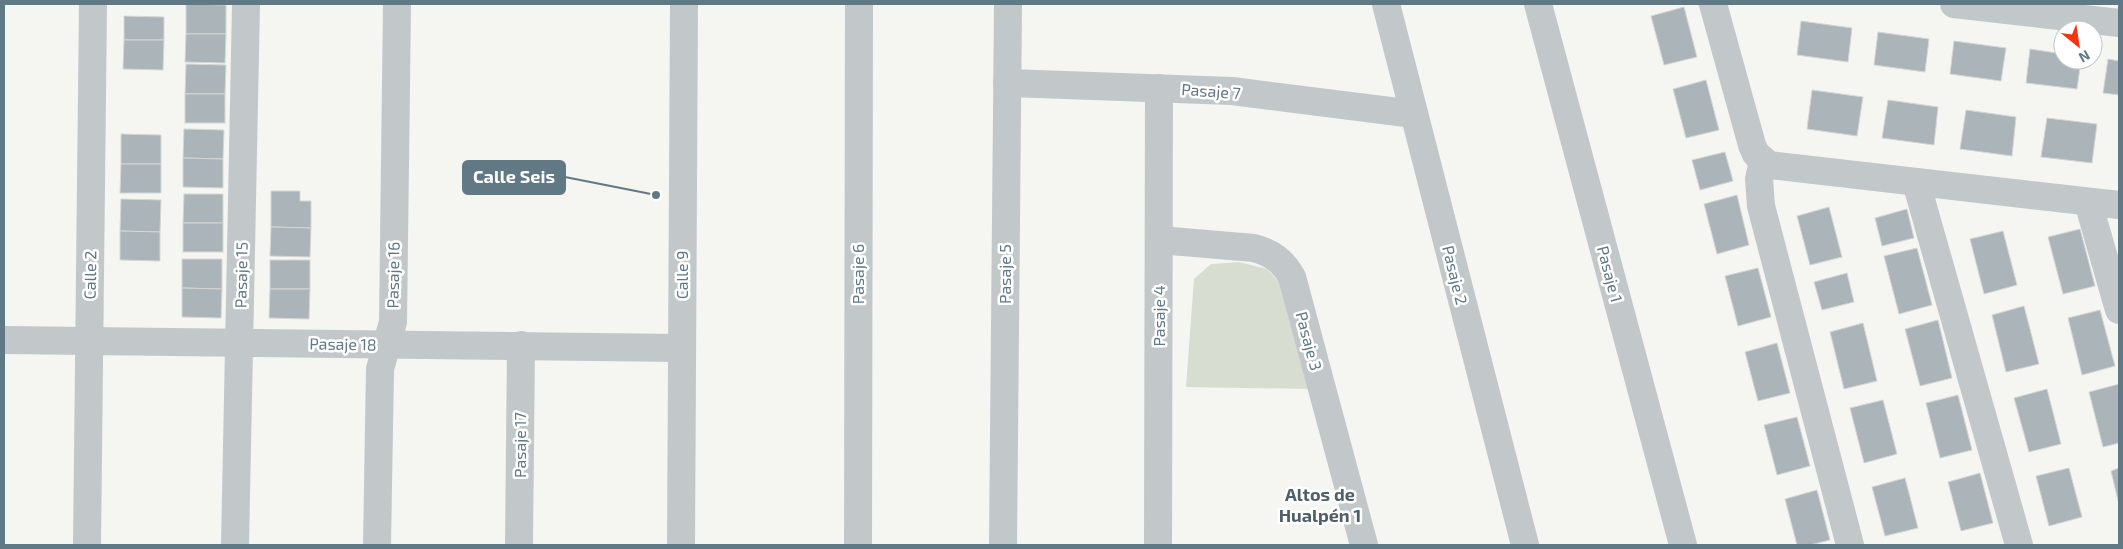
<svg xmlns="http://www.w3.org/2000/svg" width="2123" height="549" font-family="'Exo 2',sans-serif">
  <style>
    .green { fill: #d7ddd1 }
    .building { fill: #abb5b9; stroke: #d6d6d4 }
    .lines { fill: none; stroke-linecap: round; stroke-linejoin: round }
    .minor { stroke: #c2c7ca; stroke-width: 28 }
    .labels { text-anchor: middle; stroke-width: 5; stroke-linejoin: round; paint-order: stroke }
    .street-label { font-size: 16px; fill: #617885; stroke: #fff }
    .neighbourhood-label { font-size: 18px; font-weight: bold; fill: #506069; stroke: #fff }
    .leader { fill: none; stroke: #617885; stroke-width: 2 }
    .callout-dot { fill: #617885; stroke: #fff; stroke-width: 2 }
    .callout { fill: #617885; stroke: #617885; stroke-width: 2 }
    .callout-label { font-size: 18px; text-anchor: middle; font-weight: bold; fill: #fff }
  </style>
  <rect width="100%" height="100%" fill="#f5f5f1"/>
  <path class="green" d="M1239 262 1267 269 1285 289 1311 389 1186 387 1194 279 1211 264Z"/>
  <g class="building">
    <path d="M186 4 226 5V34H186Z"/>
    <path d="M1684 7 1697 57 1664 65 1651 16Z"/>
    <path d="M124 16 164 17V40H124Z"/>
    <path d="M1801 21 1852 28 1848 62 1797 55Z"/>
    <path d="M1878 32 1929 39 1925 72 1874 65Z"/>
    <path d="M186 34H226L225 63 185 62Z"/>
    <path d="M124 40H164L163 70 123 69Z"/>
    <path d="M1954 41 2006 48 2001 81 1950 74Z"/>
    <path d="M2030 49 2063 54V60H2081L2077 89 2026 83Z"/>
    <path d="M2108 59 2119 61V95L2103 93Z"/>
    <path d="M186 64 226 65 225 94H185Z"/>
    <path d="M1706 80 1719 130 1686 138 1673 89Z"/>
    <path d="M1812 90 1863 97 1857 136 1807 129Z"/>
    <rect x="185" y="94" width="40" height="29"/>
    <path d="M1888 100 1938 107 1934 145 1882 138Z"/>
    <path d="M1966 110 2016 117 2012 156 1960 149Z"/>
    <path d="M2047 118 2097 124 2092 163 2041 157Z"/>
    <path d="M184 129 224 130 223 159 183 158Z"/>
    <path d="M121 134 161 135V164H121Z"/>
    <path d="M1725 152 1733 181 1700 190 1692 160Z"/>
    <path d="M183 158 223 159V188L183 187Z"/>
    <path d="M121 164H161V193H120Z"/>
    <path d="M271 191H300V201H311V228L271 227Z"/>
    <path d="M184 194H223V223H183Z"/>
    <path d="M1737 195 1749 245 1717 254 1704 204Z"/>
    <path d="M121 199 161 200 160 232 120 231Z"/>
    <path d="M1829 207 1842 257 1810 265 1797 216Z"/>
    <path d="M1907 209 1914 238 1882 246 1875 218Z"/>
    <rect x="183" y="223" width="40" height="29"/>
    <path d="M271 227 311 228 310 257 270 256Z"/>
    <path d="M2080 229 2095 286 2063 294 2048 237Z"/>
    <path d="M120 231 160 232V261L120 260Z"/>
    <path d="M2003 231 2017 285 1984 294 1970 239Z"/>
    <path d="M1917 248 1932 305 1899 314 1884 256Z"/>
    <path d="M182 259H222V289L182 288Z"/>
    <rect x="270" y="260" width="40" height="29"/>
    <path d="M1758 268 1771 317 1738 326 1725 276Z"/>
    <path d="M1847 273 1854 302 1822 310 1814 282Z"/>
    <path d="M182 288 222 289 221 318 182 317Z"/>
    <path d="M270 289H310L309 319 269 318Z"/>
    <path d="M2024 306 2039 364 2006 372 1992 315Z"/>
    <path d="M2100 310 2115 366 2082 375 2068 318Z"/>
    <path d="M1938 320 1952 378 1920 386 1905 329Z"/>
    <path d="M1863 323 1877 381 1844 389 1830 332Z"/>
    <path d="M1777 343 1790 393 1758 401 1745 352Z"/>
    <path d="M2119 384V443L2103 447 2089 392Z"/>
    <path d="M2047 389 2061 444 2029 452 2014 398Z"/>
    <path d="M1958 395 1972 450 1940 458 1926 403Z"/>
    <path d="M1883 400 1897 454 1864 463 1850 408Z"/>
    <path d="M1797 417 1810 466 1777 475 1764 425Z"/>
    <path d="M2069 468 2082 517 2049 526 2036 476Z"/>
    <path d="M2119 468V505L2111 471Z"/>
    <path d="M1980 473 1993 523 1961 531 1948 482Z"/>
    <path d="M1905 478 1918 528 1885 536 1872 487Z"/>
    <path d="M1817 490 1830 540 1810 545H1797L1785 499Z"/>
  </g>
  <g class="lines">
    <g class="minor">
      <path d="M1386 4 1525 545"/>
      <path d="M1538 4 1683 545"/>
      <path d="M1713 4 1752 145 1756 154 1769 165 2119 205"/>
      <path d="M1954 4 2119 23"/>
      <path d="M1007 83 1232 91 1414 114"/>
      <path d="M1763 161 1759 179 1761 206 1850 545"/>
      <path d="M1916 182 2019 545"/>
      <path d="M2088 202 2119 310"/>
      <path d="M1159 240 1254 248C1272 253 1283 261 1292 277L1364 545"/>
      <path d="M4 340 682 348"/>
      <path d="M87 545 93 4"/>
      <path d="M235 545 246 4"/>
      <path d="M377 545 380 369 393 322 397 4"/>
      <path d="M519 545 521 345"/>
      <path d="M681 545 684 4"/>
      <path d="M858 545 859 4"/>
      <path d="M1003 545 1008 4"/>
      <path d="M1158 545 1159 88"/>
    </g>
  </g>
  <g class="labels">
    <g class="street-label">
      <text transform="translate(1211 91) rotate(4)" y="6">Pasaje 7</text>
      <text transform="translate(858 274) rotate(-90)" y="6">Pasaje 6</text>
      <text transform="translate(1005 274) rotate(-90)" y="6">Pasaje 5</text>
      <text transform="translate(1610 274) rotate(75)" y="6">Pasaje 1</text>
      <text transform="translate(90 275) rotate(-89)" y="6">Calle 2</text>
      <text transform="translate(241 275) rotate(-89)" y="6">Pasaje 15</text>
      <text transform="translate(393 275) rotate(-89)" y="6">Pasaje 16</text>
      <text transform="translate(682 275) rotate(-90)" y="6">Calle 9</text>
      <text transform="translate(1455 275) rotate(76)" y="6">Pasaje 2</text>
      <text transform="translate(1159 316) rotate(-90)" y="6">Pasaje 4</text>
      <text transform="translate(1309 341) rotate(75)" y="6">Pasaje 3</text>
      <text transform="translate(343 344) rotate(1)" y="6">Pasaje 18</text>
      <text transform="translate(520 445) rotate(-90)" y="6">Pasaje 17</text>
    </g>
    <g class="neighbourhood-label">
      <text x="1320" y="501">Altos de<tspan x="1320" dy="21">Hualpén 1</tspan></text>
    </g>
  </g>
  <path class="leader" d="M656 195L565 177"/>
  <circle class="callout-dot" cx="656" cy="195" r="5"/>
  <rect class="callout" x="463" y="161" width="102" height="33" rx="5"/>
  <g class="callout-label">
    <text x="514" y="183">Calle Seis</text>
  </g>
  <rect width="2123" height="549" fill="none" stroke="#617885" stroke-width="10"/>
  <g transform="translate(2078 45) rotate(150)"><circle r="24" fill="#ffffff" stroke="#c0c9ce"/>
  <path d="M0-4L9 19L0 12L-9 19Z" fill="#f43312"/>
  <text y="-8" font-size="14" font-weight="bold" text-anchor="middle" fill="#617885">N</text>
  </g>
</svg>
